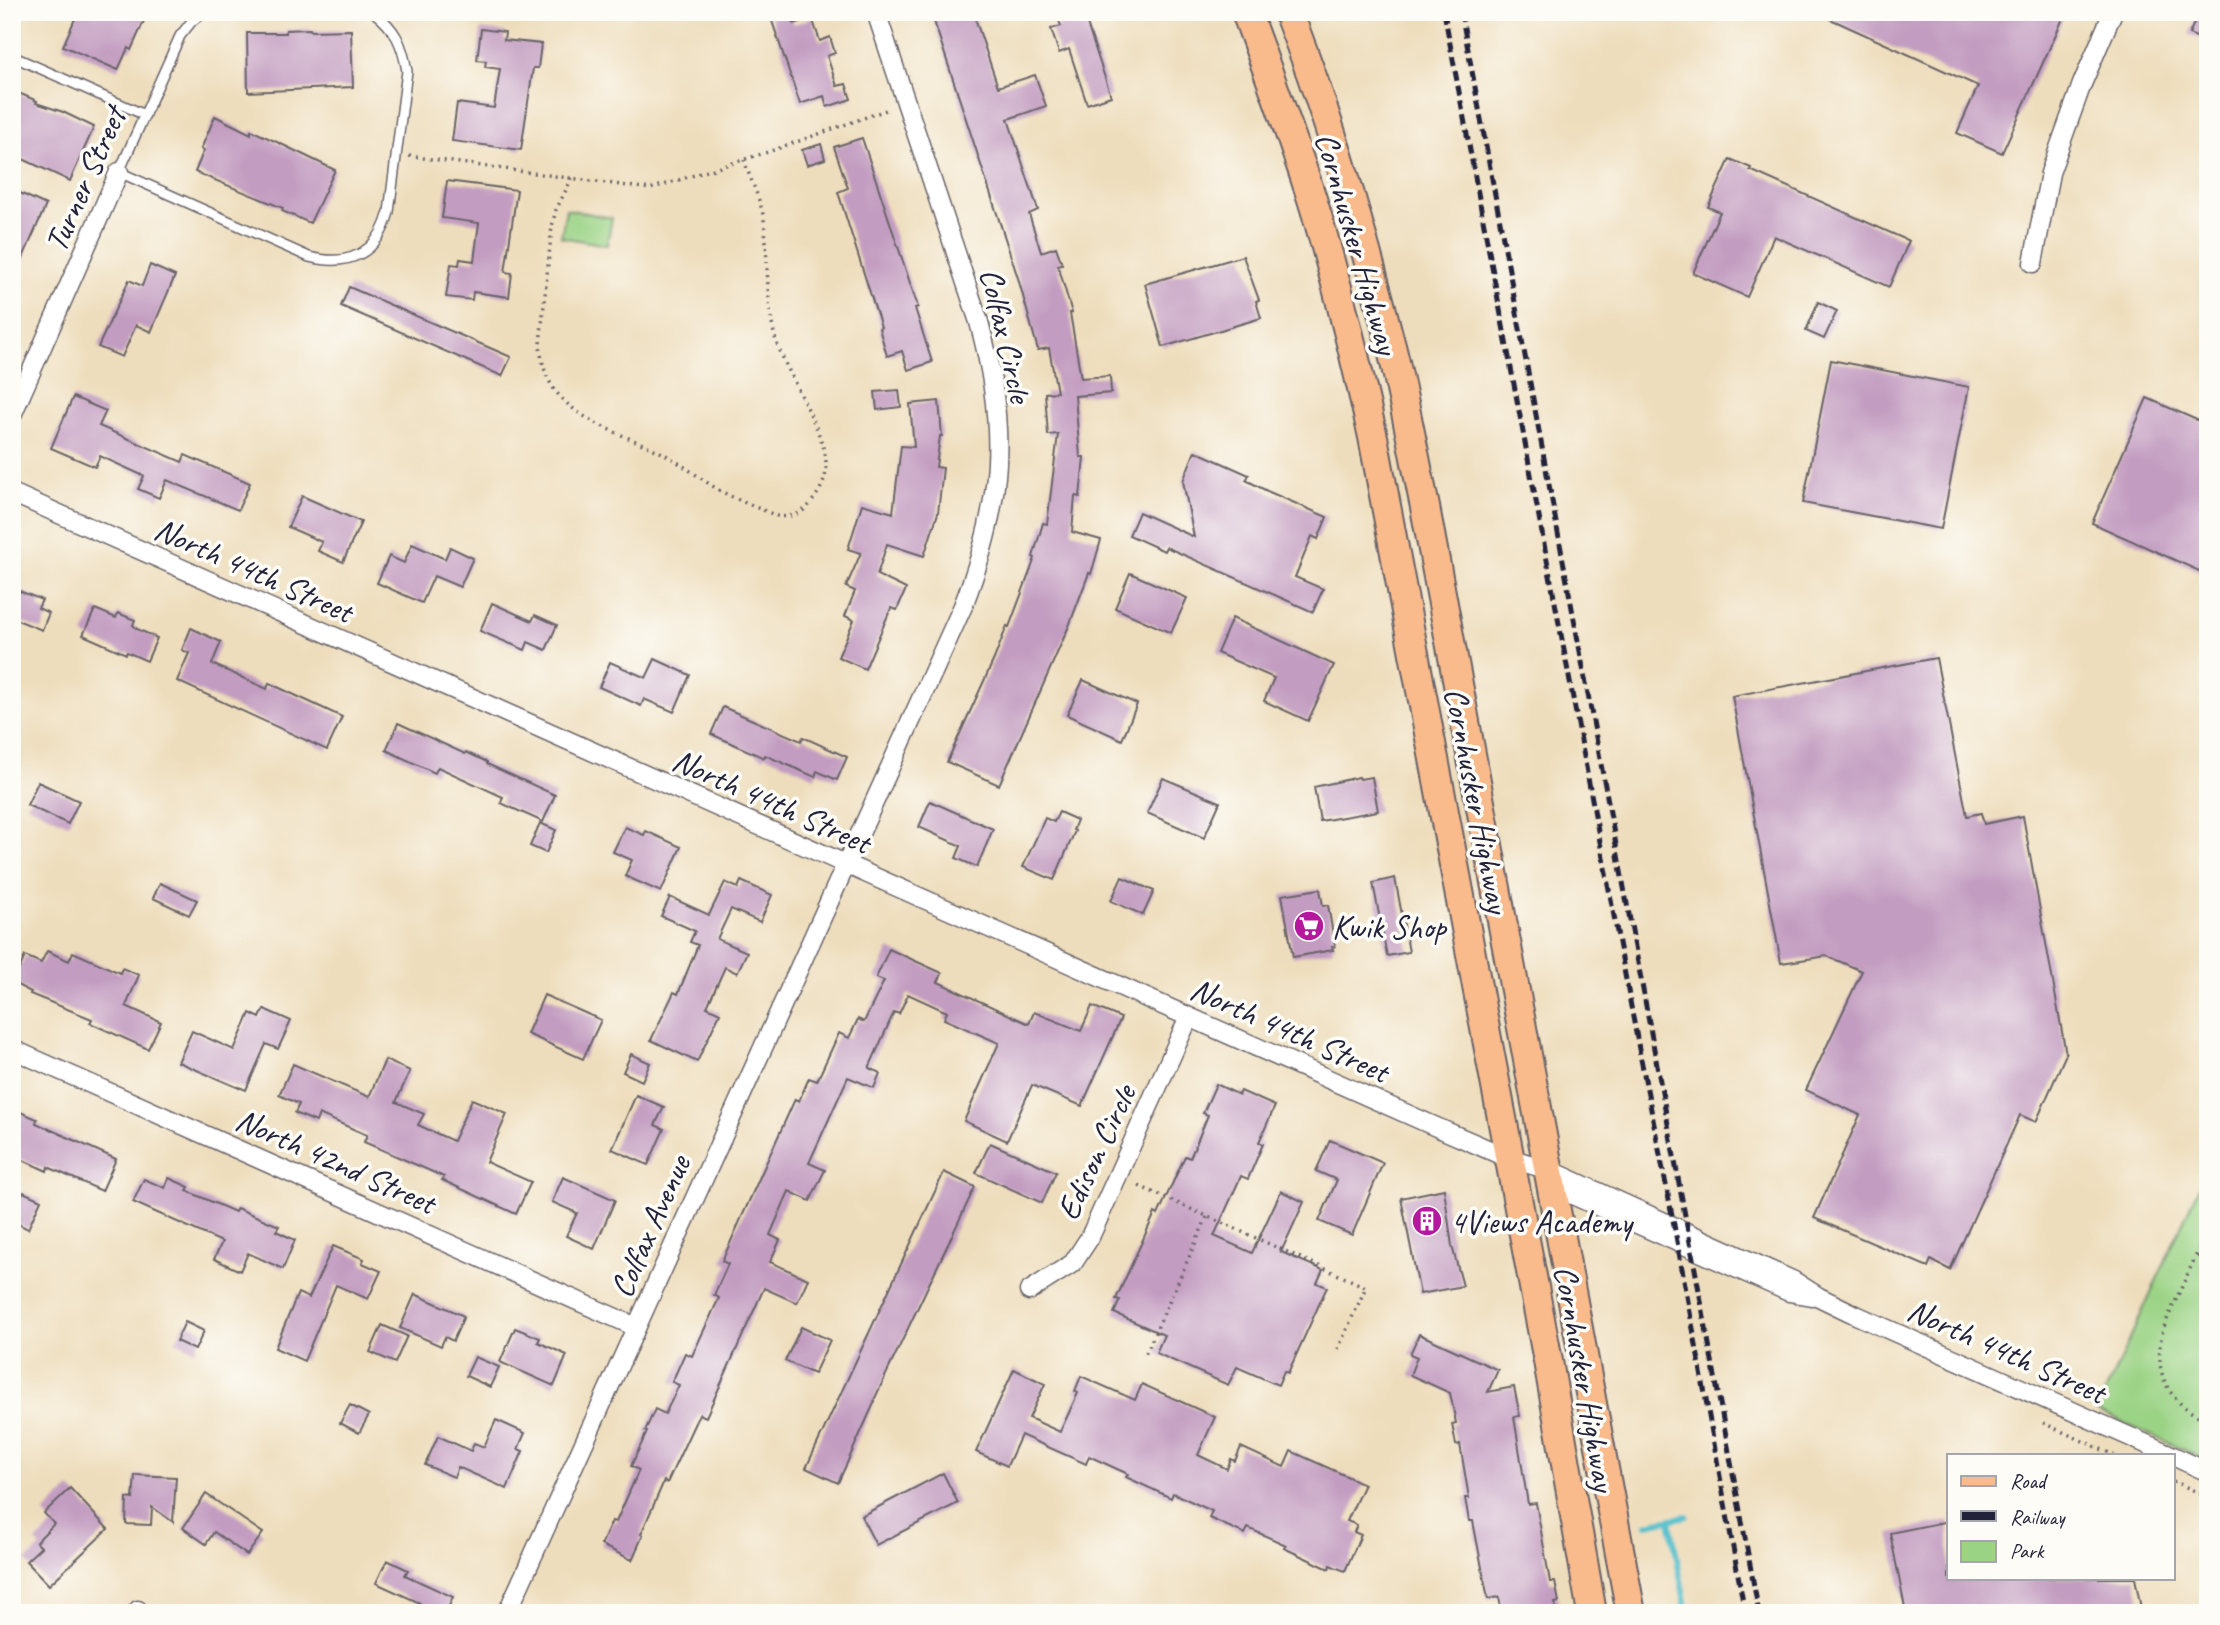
<svg xmlns="http://www.w3.org/2000/svg" width="2220" height="1625" font-family="Caveat,sans-serif">
  <style>
    .green { fill: #9bd385; stroke: #5e7a60; stroke-width: 2 }
    .lines { fill: none; stroke-linecap: round; stroke-linejoin: round }
    .stream { stroke: #51becb; stroke-width: 6 }
    .building { fill: #c39dc1 }
    .lane-casing { stroke: #696368; stroke-width: 12 }
    .street-casing { stroke: #696368; stroke-width: 21 }
    .primary-casing { stroke: #696368; stroke-width: 32 }
    .path { stroke: #696368; stroke-width: 3.5; stroke-dasharray: 2 5; stroke-linecap: butt }
    .lane { stroke: #fff; stroke-width: 9 }
    .street { stroke: #fff; stroke-width: 18 }
    .primary { stroke: #fabb8c; stroke-width: 28 }
    .rail { stroke: #22223b; stroke-width: 5; stroke-dasharray: 10 5; stroke-linecap: butt }
    .labels { text-anchor: middle; stroke-width: 7; stroke-linejoin: round; paint-order: stroke }
    .street-label { font-size: 33px; fill: #22223b; stroke: #fdfcf7 }
    .poi-label { font-size: 33px; fill: #22223b; stroke: #fdfcf7; text-anchor: start }
  </style>
  <rect width="100%" height="100%" fill="#fdfcf7"/>
  <filter id="ink" filterUnits="userSpaceOnUse"><feTurbulence type="fractalNoise" baseFrequency=".0143" numOctaves="2"/><feDisplacementMap in="SourceGraphic" scale="14" xChannelSelector="R" yChannelSelector="G"/><feConvolveMatrix kernelMatrix="1 2 1 2 8 2 1 2 1" color-interpolation-filters="sRGB"/></filter>
  <filter id="wash" filterUnits="userSpaceOnUse"><feTurbulence type="fractalNoise" baseFrequency=".00686" numOctaves="4" result="noise"/><feDisplacementMap in="SourceGraphic" scale="28" xChannelSelector="R" yChannelSelector="G"/><feGaussianBlur stdDeviation="1.57" result="paint"/><feColorMatrix in="noise" values="0 0 0 0 0 0 0 0 0 0 0 0 0 0 0 0 0 1.4 0 .05"/><feComposite in="paint" operator="in"/></filter>
  <g filter="url(#wash)">
    <rect width="100%" height="100%" fill="#eeddbc"/>
    <g class="green">
      <path d="M566 209 612 218 607 245 561 237Z"/>
      <path d="M2208 1167V1461L2097 1411Z"/>
    </g>
    <g class="lines">
      <g class="stream">
        <path d="M1670 1520 1687 1613"/>
        <path d="M1647 1524 1687 1516"/>
      </g>
    </g>
    <g id="blocks">
      <g class="building">
        <path d="M78 12H148L131 50 128 48 118 70 63 46Z"/>
        <path d="M769 12H790L794 24 812 18 820 41 830 37 835 53 827 56 837 86 846 84 851 99 827 107 824 96 800 104Z"/>
        <path d="M931 12H973L998 87 1035 75 1046 106 1008 119 1038 210 1029 214 1041 252 1056 247 1062 264 1058 265 1072 313H1070L1081 378 1110 376 1111 393 1075 396 1080 457H1084L1080 497 1075 496 1072 532 1101 540 1091 574 1089 573 1069 626 999 785 947 762 994 659 1007 626 1009 627 1035 558 1033 557 1043 523 1047 524 1058 434 1048 435 1045 393 1057 392 1049 348 1038 350 1018 278Z"/>
        <path d="M1056 12H1083L1111 96 1087 104 1069 49 1059 53 1051 29 1061 26Z"/>
        <path d="M1815 12H2066L2002 153 1957 133 1978 86Z"/>
        <path d="M2199 12H2208V42L2189 34Z"/>
        <path d="M310 29 311 31 351 30 353 87 248 92 247 33H286V30Z"/>
        <path d="M481 29 505 32 504 40 541 44 538 68H533L521 150 452 141 457 103 494 108 500 69 485 67 486 61 477 60Z"/>
        <path d="M12 90 37 101 36 103 63 112 94 127 70 181 12 154Z"/>
        <path d="M215 116 251 134V130L279 143 335 170 310 223 282 211 283 208 195 172 204 150 201 149Z"/>
        <path d="M862 138 918 307 915 308 932 362 908 370 902 351 887 356 879 328 881 327 838 192 848 188 834 147Z"/>
        <path d="M821 144 825 159 807 165 802 150Z"/>
        <path d="M1730 159 1751 168 1750 170 1909 241 1889 287 1774 236 1747 297 1693 273 1720 212 1708 207Z"/>
        <path d="M447 181 517 190 505 272 512 273 509 297 473 292 472 300 446 297 451 264 459 265 460 259 474 261 479 223 442 218Z"/>
        <path d="M20 193 46 205 12 283V209Z"/>
        <path d="M1243 256 1259 300 1256 301 1261 318 1163 347 1145 284Z"/>
        <path d="M150 265 175 276 151 332 136 325 122 357 98 347 129 280 142 286Z"/>
        <path d="M349 287 511 357 502 376 341 306Z"/>
        <path d="M1818 302 1837 311 1824 339 1806 331Z"/>
        <path d="M1831 360 1969 387 1941 529 1803 503Z"/>
        <path d="M899 390 901 407 877 410 875 392Z"/>
        <path d="M73 397 106 411 99 426 182 462 185 455 250 483 238 510 167 480 159 498 138 489 144 476 100 456 95 467 51 448Z"/>
        <path d="M2147 398 2208 425V575L2092 523Z"/>
        <path d="M939 401 942 436H940L936 467 943 468 938 513 924 556 887 544 877 575 906 589 897 610 891 608 865 669 838 657 854 620 845 616 855 591 846 587 861 553 848 549 862 504 893 513 901 446 914 447 910 404Z"/>
        <path d="M1195 451 1249 475 1246 480 1267 491 1327 517 1318 539 1312 536 1295 577 1323 589 1313 612 1166 547 1164 551 1129 535 1139 512 1194 537 1183 481Z"/>
        <path d="M302 496 361 522 343 562 318 551 322 542 288 527Z"/>
        <path d="M412 544 445 559 450 547 473 558 460 587 434 576 422 603 377 583 389 556 404 563Z"/>
        <path d="M1130 573 1187 598 1171 633 1115 608Z"/>
        <path d="M12 588 42 600 38 608 49 613 42 630 12 618Z"/>
        <path d="M492 603 532 621 535 615 557 625 546 650 528 642 525 650 480 631Z"/>
        <path d="M95 609 116 618 118 613 135 620 133 625 137 629 157 638 147 661 127 652 126 654 83 635Z"/>
        <path d="M1232 618 1334 665 1308 721 1264 701 1274 678 1217 653Z"/>
        <path d="M191 628 221 642 212 664 267 689 269 683 342 717 327 750 177 681 189 653 182 650Z"/>
        <path d="M1936 658 1967 816 1981 813 1984 824 2023 816 2066 1054 2036 1122 2020 1115 1950 1270 1931 1260 1928 1267 1814 1218 1860 1115 1806 1090 1862 971 1827 956 1781 963 1732 696Z"/>
        <path d="M655 659 690 675 674 712 644 699 641 706 599 687 610 662 646 678Z"/>
        <path d="M1083 680 1137 704 1122 740 1067 715Z"/>
        <path d="M723 707 801 741 803 737 847 757 837 780 817 771 815 777 765 755 764 758 711 734Z"/>
        <path d="M398 723 465 754 466 752 487 762V764L555 795 543 822 501 803 503 797 438 767 435 773 386 750Z"/>
        <path d="M1359 777 1360 779 1372 777 1378 811 1320 821 1314 787Z"/>
        <path d="M1163 778 1220 802 1204 838 1147 813Z"/>
        <path d="M38 782 79 801 68 824 27 805Z"/>
        <path d="M930 801 993 829 977 867 956 858 961 846 919 827Z"/>
        <path d="M1059 812 1077 820 1073 830 1075 831 1054 880 1023 867 1045 818 1054 822Z"/>
        <path d="M540 823 556 830 546 853 530 846Z"/>
        <path d="M625 827 644 835 646 831 681 847 661 892 625 876 632 860 613 852Z"/>
        <path d="M1122 877 1154 891 1143 915 1111 901Z"/>
        <path d="M1395 878 1409 952 1387 956 1373 883Z"/>
        <path d="M741 881 772 895 760 922 731 909 717 939 747 952 737 973 725 967 707 1007 720 1013 697 1062 651 1040 674 992 678 994 698 945 690 942 695 931 661 916 670 897 709 915 725 882 738 888Z"/>
        <path d="M160 883 197 900 189 915 153 898Z"/>
        <path d="M1320 889 1323 906 1328 905 1335 946 1332 947 1333 950 1293 957 1282 895Z"/>
        <path d="M889 949 942 973 938 982 1029 1024 1034 1012 1081 1031 1092 1006 1121 1018 1082 1106 1032 1085 1007 1141 964 1121 999 1043 944 1019 947 1012 908 994 899 1014 894 1012 869 1068 880 1073 874 1088 848 1077 809 1163 825 1170 810 1201 789 1191 770 1235 780 1240 770 1262 808 1279 797 1303 764 1288 706 1417 699 1414 667 1483 664 1481 641 1534 643 1535 632 1560 601 1545 612 1521 616 1522 639 1470 631 1466 647 1432 645 1431 655 1409 665 1414 679 1385 672 1382 685 1353 692 1356 719 1298 714 1295 728 1264 722 1261 795 1099 799 1101 809 1078 817 1081 839 1033 849 1038 858 1019 864 1022 884 981 876 978Z"/>
        <path d="M47 951 69 961 73 952 120 973 122 968 139 975 126 1006 161 1022 148 1049 90 1023 92 1019 30 994 31 992 13 983 25 956 41 963Z"/>
        <path d="M544 995 601 1020 583 1059 527 1034Z"/>
        <path d="M264 1009 291 1021 278 1049 266 1044 246 1090 239 1087V1088L178 1062 192 1031 234 1050 250 1013 260 1018Z"/>
        <path d="M631 1054 650 1063 642 1081 623 1072Z"/>
        <path d="M385 1060 410 1071 396 1102 424 1114 418 1125 453 1141 472 1099 507 1114 486 1162 531 1182 516 1214 442 1180 444 1177 364 1142 367 1135 319 1114 316 1122 295 1113 299 1104 279 1095 293 1064 369 1097Z"/>
        <path d="M1216 1084 1239 1095 1241 1091 1275 1106 1259 1142 1263 1144 1248 1179 1241 1176 1214 1236 1252 1253 1281 1191 1304 1202 1281 1252 1323 1270 1317 1283 1327 1287 1288 1373 1284 1371 1278 1385 1237 1367 1228 1385 1156 1353 1164 1335 1114 1313 1120 1300 1116 1299 1155 1213 1158 1215 1185 1156 1190 1158 1199 1137 1208 1115 1203 1113Z"/>
        <path d="M636 1095 664 1107 655 1125 664 1129 648 1165 612 1149Z"/>
        <path d="M18 1111 37 1119 36 1123 116 1159 102 1191 48 1167 47 1171 12 1155V1123Z"/>
        <path d="M1330 1140 1383 1163 1352 1235 1319 1221 1337 1180 1316 1171Z"/>
        <path d="M990 1143 1056 1172 1042 1203 976 1173Z"/>
        <path d="M944 1172 975 1187 874 1400 875 1401 838 1483 806 1468Z"/>
        <path d="M563 1177 615 1200 594 1249 566 1236 577 1213 552 1202Z"/>
        <path d="M169 1178 189 1187 187 1191 235 1212 237 1208 279 1226 276 1231 295 1240 283 1269 248 1253 240 1271 214 1259 222 1242 133 1202 144 1179 165 1188Z"/>
        <path d="M1444 1189 1452 1246 1463 1286 1420 1294 1401 1198Z"/>
        <path d="M23 1192 41 1200 28 1229 12 1221V1214Z"/>
        <path d="M333 1246 364 1259 362 1263 381 1271 368 1299 336 1285 304 1361 275 1348 298 1293 309 1298Z"/>
        <path d="M415 1294 464 1316 453 1341 445 1337 441 1346 400 1328Z"/>
        <path d="M185 1322 204 1331 195 1350 176 1341Z"/>
        <path d="M382 1325 407 1336 395 1363 370 1352Z"/>
        <path d="M801 1327 830 1340 814 1374 785 1361Z"/>
        <path d="M515 1328 540 1338 538 1342 567 1355 554 1386 500 1362Z"/>
        <path d="M1419 1334 1498 1370 1488 1392 1514 1387 1520 1416 1514 1417 1528 1504 1536 1503 1550 1582H1555L1559 1602 1555 1603 1557 1613H1502L1499 1597 1488 1599 1473 1521H1469L1465 1498H1469L1460 1444 1456 1445 1452 1424 1456 1423 1450 1393 1410 1375 1417 1357 1410 1354Z"/>
        <path d="M475 1357 499 1367 490 1387 466 1376Z"/>
        <path d="M1014 1369 1045 1384 1029 1418 1060 1432 1078 1393 1075 1391 1081 1376 1135 1400 1142 1384 1215 1417 1198 1455 1227 1469 1231 1459 1235 1461 1241 1447 1284 1467 1291 1451 1364 1484 1347 1521 1357 1525 1354 1532 1361 1535 1345 1571 1330 1565 1329 1569 1284 1548 1286 1545 1248 1528 1245 1534 1209 1518 1212 1511 1173 1493 1171 1498 1126 1477 1128 1474 1089 1456 1086 1464 1021 1435 1007 1466 976 1452Z"/>
        <path d="M350 1405 369 1415 359 1433 340 1423Z"/>
        <path d="M496 1420 525 1433 518 1449 523 1451 507 1489 458 1467 454 1477 425 1465 438 1436 471 1451 474 1443 484 1447Z"/>
        <path d="M943 1473 958 1503 876 1545 861 1516Z"/>
        <path d="M135 1475 176 1477 173 1522 152 1507 151 1525 126 1524 127 1498 133 1499Z"/>
        <path d="M70 1488 108 1529 49 1585 26 1561 41 1547 36 1542 54 1524 44 1513Z"/>
        <path d="M206 1494 263 1533 247 1555 214 1532 206 1544 183 1528Z"/>
        <path d="M1949 1521V1578H2135L2142 1613H1906L1890 1533Z"/>
        <path d="M387 1560 408 1570 405 1575 453 1597 446 1613H416L420 1603 376 1583Z"/>
      </g>
    </g>
  </g>
  <g filter="url(#ink)">
    <use href="#blocks" fill-opacity="0" stroke="#696368" stroke-width="2"/>
    <g class="lines">
      <g class="lane-casing">
        <g id="lane">
          <path d="M204 12 192 21 180 36 119 172 309 257C349 267 378 254 389 212L407 71C402 43 396 30 374 12"/>
          <path d="M12 56 145 115"/>
        </g>
      </g>
      <g class="street-casing">
        <g id="street">
          <path d="M2033 263 2050 173 2082 84 2113 12"/>
          <path d="M12 415 119 172"/>
          <path d="M12 493 1434 1126 1508 1158 1550 1170 1794 1281 1819 1297 1856 1315 2171 1455"/>
          <path d="M12 1049 636 1327"/>
          <path d="M1548 1184 1789 1292 1812 1296"/>
          <path d="M1029 1291 1073 1263 1090 1237 1189 1017"/>
          <path d="M2173 1456 2208 1472"/>
          <path d="M136 1613 138 1610"/>
          <path d="M507 1613 963 606C1003 503 1008 428 979 322L876 12"/>
        </g>
      </g>
      <g class="primary-casing">
        <g id="primary">
          <path d="M1246 12C1269 74 1292 136 1312 199 1336 277 1355 357 1373 437L1548 1361 1592 1613"/>
          <path d="M1288 12C1331 121 1363 236 1392 350 1405 402 1414 455 1425 507L1631 1613"/>
        </g>
      </g>
      <g class="path">
        <path d="M409 156 650 189 771 151 886 110"/>
        <path d="M572 178 556 210 552 226 540 344C541 360 545 376 554 389 579 424 628 435 664 454 682 464 697 476 714 487 733 499 756 507 777 516 793 518 804 513 813 500 820 491 825 481 826 471 830 437 785 373 775 337 765 299 769 259 764 220 761 200 750 179 744 160"/>
        <path d="M2208 711 2205 722 2208 736"/>
        <path d="M1139 1186 1366 1287 1338 1349"/>
        <path d="M2208 1229 2165 1324C2150 1368 2166 1403 2208 1421"/>
        <path d="M2197 1257 2208 1252"/>
        <path d="M1146 1353 1207 1217"/>
        <path d="M2043 1423 2114 1455"/>
        <path d="M2173 1481 2208 1497"/>
      </g>
      <use href="#lane" class="lane"/>
      <use href="#street" class="street"/>
      <use href="#primary" class="primary"/>
      <g class="rail">
        <path d="M1444 12 1639 1049 1674 1225 1745 1613"/>
        <path d="M1461 12 1759 1613"/>
      </g>
    </g>
  </g>
  <defs>
    <g id="supermarket-disc" transform="scale(1.575)"><circle r="9.5" fill="#b5179e" stroke="#fdfcf7"/><path d="M-6-5.5h2.5l.6 2H6L4.5 2H-2.5L-4.4-4H-6ZM-1.5 3.2a1.3 1.3 0 1 0 .1 0ZM3 3.2a1.3 1.3 0 1 0 .1 0Z" fill="#fff"/></g>
    <g id="building-disc" transform="scale(1.575)"><circle r="9.5" fill="#b5179e" stroke="#fdfcf7"/><path d="M-4-6H4V6H1V3H-1V6H-4ZM-2.5-4.3h1.7v1.8h-1.7ZM.8-4.3h1.7v1.8H.8ZM-2.5-1h1.7V.8h-1.7ZM.8-1h1.7V.8H.8Z" fill="#fff"/></g>
  </defs>
  <g fill-rule="evenodd">
    <use href="#supermarket-disc" x="1309" y="926"/>
    <use href="#building-disc" x="1427" y="1221"/>
  </g>
  <g class="labels">
    <g class="street-label">
      <text transform="translate(84 179) rotate(-66)" y="12">Turner Street</text>
      <text transform="translate(1358 243) rotate(74)" y="12">Cornhusker Highway</text>
      <text transform="translate(1007 335) rotate(77)" y="12">Colfax Circle</text>
      <text transform="translate(254 569) rotate(24)" y="12">North 44th Street</text>
      <text transform="translate(772 800) rotate(24)" y="12">North 44th Street</text>
      <text transform="translate(1478 800) rotate(79)" y="12">Cornhusker Highway</text>
      <text transform="translate(1290 1029) rotate(24)" y="12">North 44th Street</text>
      <text transform="translate(1095 1152) rotate(-65)" y="12">Edison Circle</text>
      <text transform="translate(336 1160) rotate(24)" y="12">North 42nd Street</text>
      <text transform="translate(649 1226) rotate(-66)" y="12">Colfax Avenue</text>
      <text transform="translate(2007 1350) rotate(24)" y="12">North 44th Street</text>
      <text transform="translate(1586 1378) rotate(80)" y="12">Cornhusker Highway</text>
    </g>
    <g class="poi-label">
      <text x="1332" y="938">Kwik Shop</text>
      <text x="1450" y="1233">4Views Academy</text>
    </g>
  </g>
  <rect width="2220" height="1625" fill="none" stroke="#fdfcf7" stroke-width="42"/>
  <rect x="1947" y="1454" width="228" height="126" fill="#fdfcf7" stroke="#a5a5ac" stroke-width="2"/>
  <rect x="1961" y="1476" width="35" height="10" fill="#fabb8c" stroke="#a5a5ac" stroke-width="2"/>
  <text x="2010" y="1488" font-size="21" fill="#22223b">Road</text>
  <rect x="1961" y="1511" width="35" height="10" fill="#22223b" stroke="#a5a5ac" stroke-width="2"/>
  <text x="2010" y="1524" font-size="21" fill="#22223b">Railway</text>
  <rect x="1961" y="1541" width="35" height="21" fill="#9bd385" stroke="#a5a5ac" stroke-width="2"/>
  <text x="2010" y="1558" font-size="21" fill="#22223b">Park</text>
</svg>
